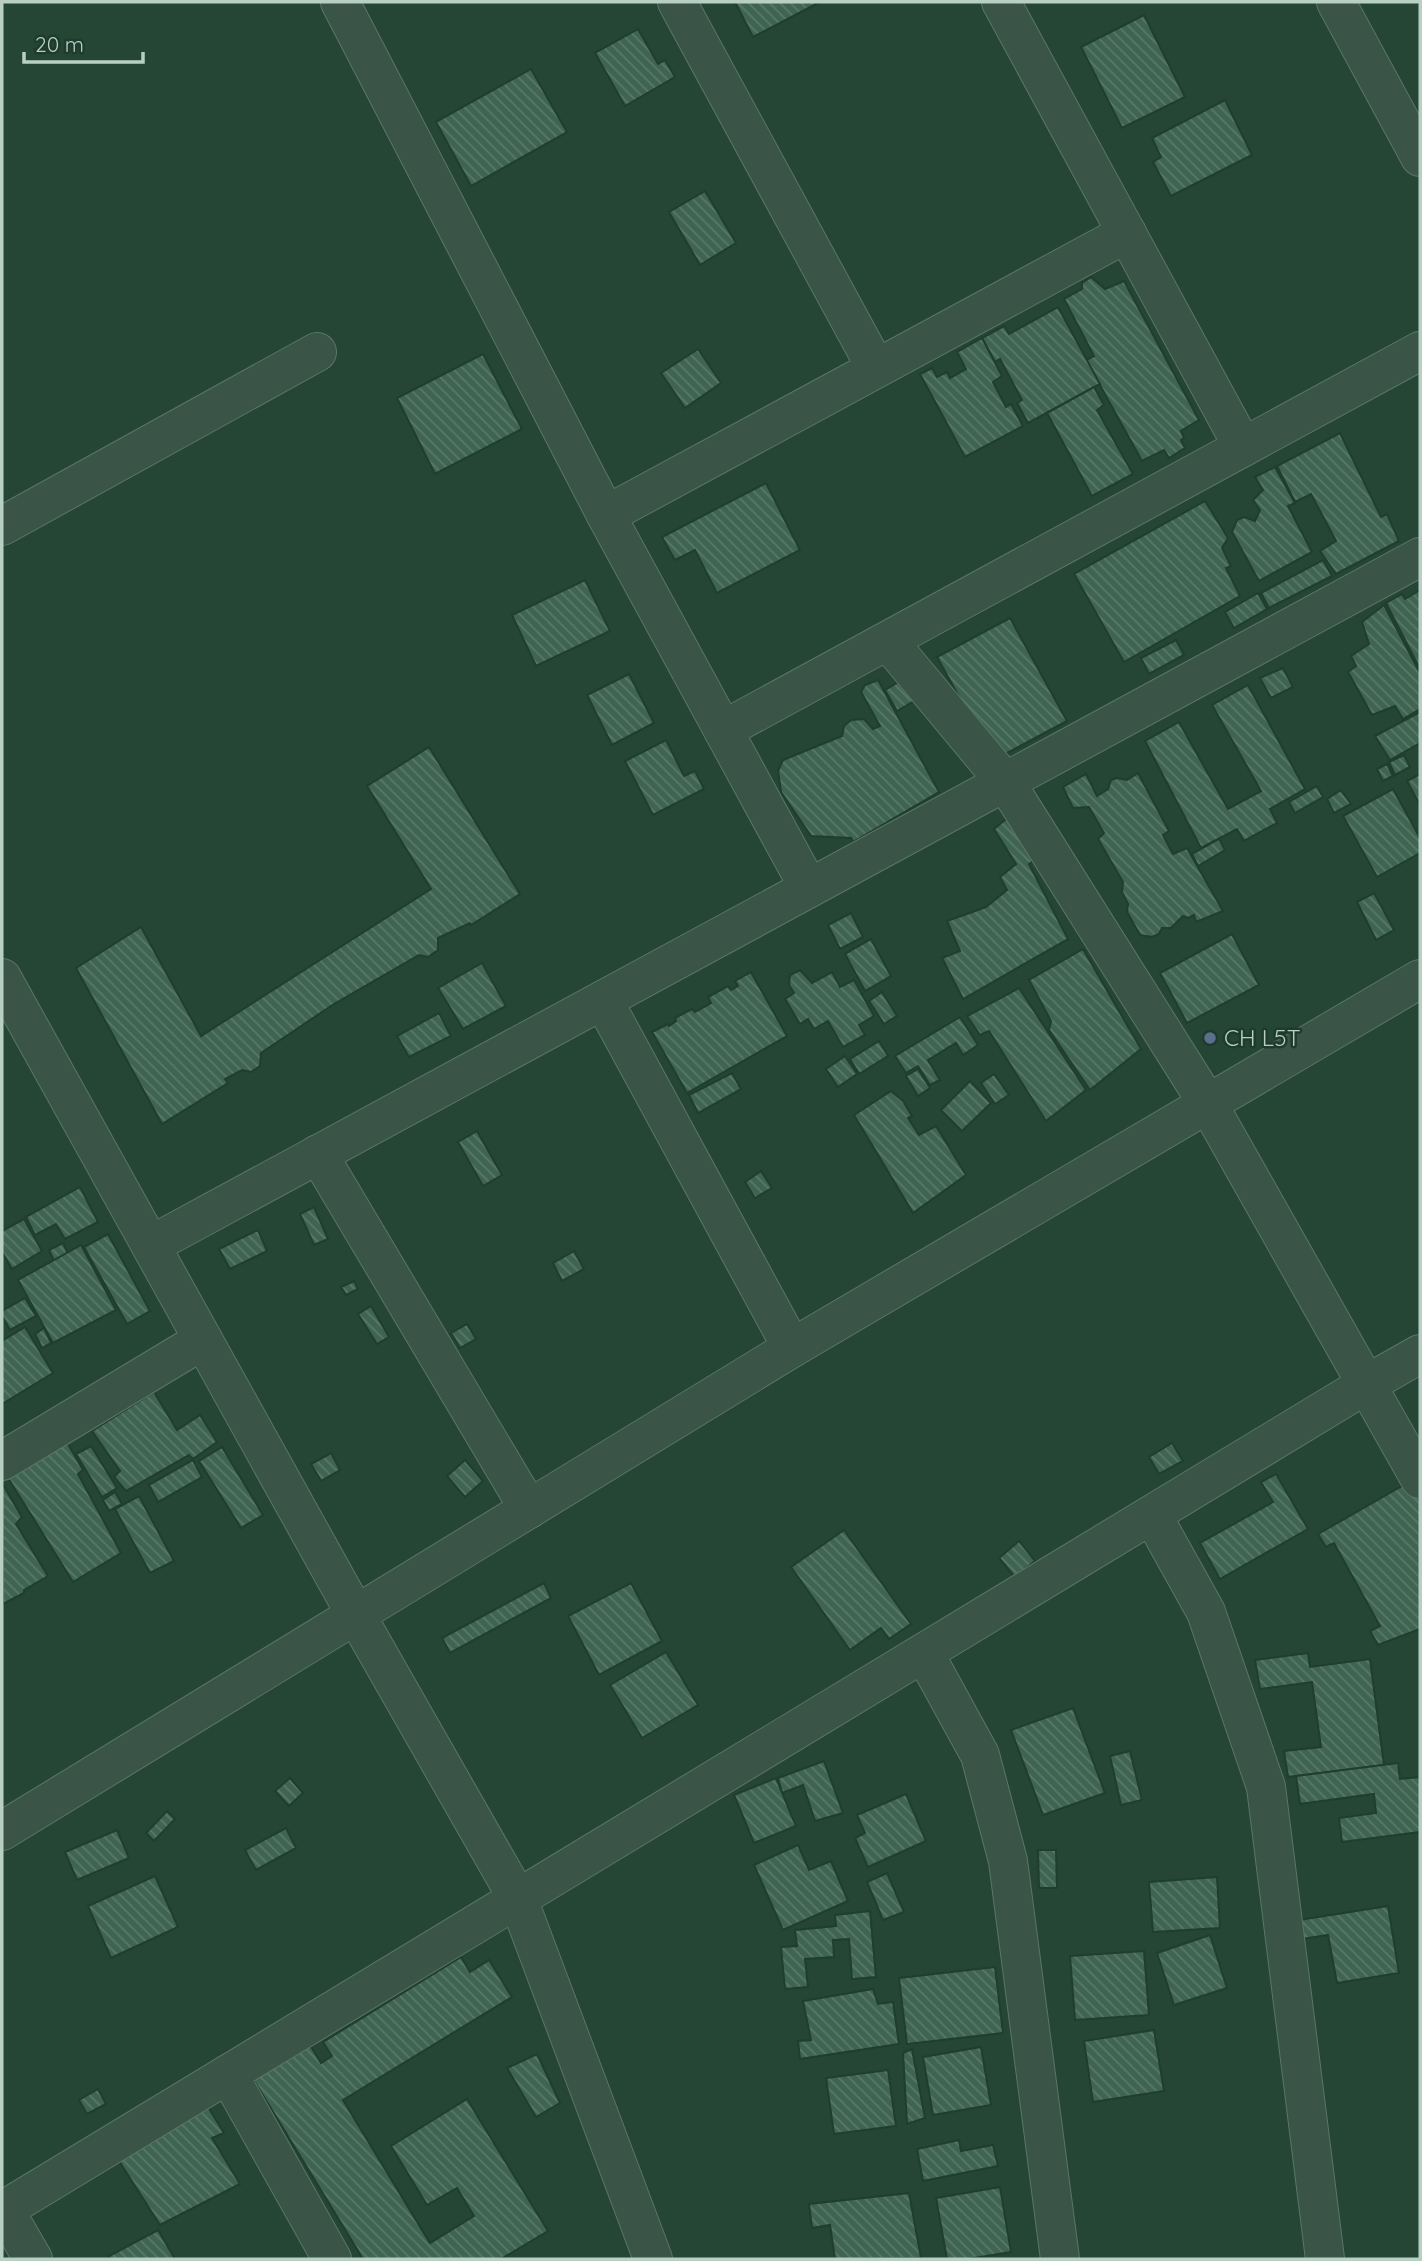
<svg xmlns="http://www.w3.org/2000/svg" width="1422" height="2261" font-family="Quicksand,sans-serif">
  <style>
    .building { fill: url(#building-back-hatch); stroke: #203d2f; stroke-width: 2 }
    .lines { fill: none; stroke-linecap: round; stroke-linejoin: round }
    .minor-casing { stroke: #5b7669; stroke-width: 40 }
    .minor { stroke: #3a5548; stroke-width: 38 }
    .service-dot { fill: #5c6f8a; stroke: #1e3b2d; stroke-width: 2.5 }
    .labels { text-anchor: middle; stroke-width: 5; stroke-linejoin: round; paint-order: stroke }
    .poi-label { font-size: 23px; fill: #b8cfc4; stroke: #1e3b2d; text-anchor: start }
  </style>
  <defs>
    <pattern id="building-back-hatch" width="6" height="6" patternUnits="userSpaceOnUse" patternTransform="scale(1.75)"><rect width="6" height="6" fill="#3f6451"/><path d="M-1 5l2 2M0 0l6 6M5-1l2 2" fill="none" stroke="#597968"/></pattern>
  </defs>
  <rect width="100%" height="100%" fill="#254635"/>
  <g class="building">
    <path d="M735 2H820L753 37Z"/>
    <path d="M1144 15 1185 97 1122 128 1081 47Z"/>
    <path d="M638 29 658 64 665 60 675 77 625 106 595 53Z"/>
    <path d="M531 69 567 132 471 186 436 122Z"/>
    <path d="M1225 100 1252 155 1171 196 1153 162 1161 157 1152 138Z"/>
    <path d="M705 191 736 243 700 265 669 212Z"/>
    <path d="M1091 277 1105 289 1124 281 1199 420 1181 431 1184 438 1181 440 1185 448 1169 458 1164 450 1142 461 1086 360 1094 356 1064 299 1082 289V283Z"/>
    <path d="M1058 307 1100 384 1028 423 1017 403 1022 400 1000 359 995 362 982 338 1004 326 1009 334Z"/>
    <path d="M982 338 1002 376 993 382 1006 407 1011 404 1023 426 965 457 920 374 932 368 937 377 947 372 950 378 966 369 957 352Z"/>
    <path d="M698 349 721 383 685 408 661 373Z"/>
    <path d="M483 354 522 429 435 474 397 398Z"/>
    <path d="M1094 387 1104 405 1097 410 1133 474 1092 496 1047 413Z"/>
    <path d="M1340 433 1381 517 1387 514 1399 541 1336 574 1320 551 1336 541 1311 494 1295 502 1277 466Z"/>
    <path d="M1275 467 1295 503 1288 506 1312 552 1259 581 1232 532 1237 520 1244 517 1255 521 1260 510 1253 500 1263 490 1255 477Z"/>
    <path d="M766 483 800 550 717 593 695 550 675 560 662 537Z"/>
    <path d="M1205 501 1228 538 1222 548 1231 566 1226 568 1240 596 1124 662 1074 574Z"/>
    <path d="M1323 560 1332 576 1269 608 1261 593Z"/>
    <path d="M585 580 610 631 536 666 512 615Z"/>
    <path d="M1420 590V669L1386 603 1402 594 1405 599Z"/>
    <path d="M1258 593 1267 609 1234 628 1225 612Z"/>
    <path d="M1384 605 1420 673V709L1403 719 1395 706 1372 715 1348 672 1356 666 1351 656 1369 644 1362 622Z"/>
    <path d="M1010 618 1067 721 994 760 937 657Z"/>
    <path d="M1176 640 1184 655 1149 674 1141 658Z"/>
    <path d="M1283 668 1293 687 1271 698 1260 678Z"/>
    <path d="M629 674 654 723 612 745 587 695Z"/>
    <path d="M878 680 939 792 853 842 851 838 811 836 781 792 778 771 783 760 842 736 844 726 851 720 864 719 873 729 880 726 861 692 865 685Z"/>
    <path d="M902 680 914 701 897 711 885 690Z"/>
    <path d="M1248 685 1305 789 1270 809 1277 823 1244 841 1237 829 1201 848 1145 741 1179 722 1228 809 1261 791 1212 705Z"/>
    <path d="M1420 712V743L1390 760 1375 736Z"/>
    <path d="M666 740 684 776 695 771 704 789 653 815 625 761Z"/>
    <path d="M429 747 520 894 471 925 470 923 438 938V950L428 957 419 955 334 1004 261 1053 260 1066 251 1072 242 1070 225 1079 228 1083 162 1124 76 968 141 927 201 1036 431 889 367 786Z"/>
    <path d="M1404 755 1410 767 1395 775 1389 762Z"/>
    <path d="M1387 764 1393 776 1383 781 1377 769Z"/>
    <path d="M1138 773 1169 831 1163 835 1173 854 1187 848 1223 911 1196 922 1194 915 1188 918 1183 916 1171 928H1162L1159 934 1152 937 1140 935 1127 912 1128 904 1122 892 1123 882 1098 839 1104 833 1089 807 1073 808 1063 787 1086 774 1097 796 1108 789 1111 780 1117 778 1127 780Z"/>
    <path d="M1420 774V805L1407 781Z"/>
    <path d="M1317 786 1323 797 1295 813 1289 802Z"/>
    <path d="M1393 789 1420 838V853L1377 877 1343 816Z"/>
    <path d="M1341 790 1351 804 1334 813 1327 799Z"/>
    <path d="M1011 815 1035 860 1029 864 1068 939 963 999 942 958 960 951 947 921 986 907 1007 890 1000 877 1016 864 994 829Z"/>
    <path d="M1219 839 1225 850 1198 866 1192 854Z"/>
    <path d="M1374 893 1394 930 1376 940 1357 902Z"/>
    <path d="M851 913 863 937 840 949 828 925Z"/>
    <path d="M1232 934 1259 985 1187 1023 1160 973Z"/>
    <path d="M871 939 891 976 865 991 845 954Z"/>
    <path d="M1083 949 1141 1049 1090 1090 1049 1030 1051 1021 1029 980Z"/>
    <path d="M482 963 506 1006 463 1029 438 988Z"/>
    <path d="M800 970 812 983 832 972 840 987 854 980 874 1016 859 1025 865 1035 843 1047 828 1021 814 1029 808 1019 800 1024 785 999 794 993 789 985 790 975Z"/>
    <path d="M751 972 787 1036 687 1093 652 1032 668 1024 669 1026 676 1021 675 1018 692 1009 695 1012 711 1003 708 997 728 986 731 990 738 986 735 981Z"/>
    <path d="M1019 988 1086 1090 1046 1121 989 1031 980 1035 967 1016Z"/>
    <path d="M882 992 897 1016 884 1024 869 1001Z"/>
    <path d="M439 1013 451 1036 409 1057 397 1036Z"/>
    <path d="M960 1017 978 1045 963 1055 956 1043 928 1060 940 1080 930 1085 918 1066 906 1073 895 1056Z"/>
    <path d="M879 1041 888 1056 859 1074 850 1059Z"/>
    <path d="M845 1056 857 1074 838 1087 826 1069Z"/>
    <path d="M918 1069 930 1088 918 1096 906 1076Z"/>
    <path d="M732 1073 741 1089 698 1113 689 1095Z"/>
    <path d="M994 1074 1009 1095 995 1104 981 1083Z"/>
    <path d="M970 1081 991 1103 962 1131 941 1110Z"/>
    <path d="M891 1091 903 1101 912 1116 908 1118 919 1135 936 1126 966 1175 913 1213 854 1115Z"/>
    <path d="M477 1131 502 1175 483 1186 458 1142Z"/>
    <path d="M761 1171 772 1188 755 1198 745 1182Z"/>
    <path d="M80 1187 98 1222 65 1239 56 1224 35 1235 26 1217Z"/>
    <path d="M314 1207 328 1239 314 1245 300 1214Z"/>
    <path d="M24 1219 42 1251 12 1269 2 1252V1231Z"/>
    <path d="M258 1230 267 1251 230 1269 219 1249Z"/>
    <path d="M108 1234 150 1311 127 1324 84 1247Z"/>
    <path d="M63 1243 68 1254 54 1261 49 1250Z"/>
    <path d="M81 1245 116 1310 53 1343 18 1280Z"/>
    <path d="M574 1251 584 1269 562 1281 553 1263Z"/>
    <path d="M354 1281 358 1289 346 1295 341 1287Z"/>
    <path d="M25 1298 36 1316 10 1330 2 1316V1311Z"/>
    <path d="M371 1306 389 1337 377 1344 358 1314Z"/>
    <path d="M467 1324 476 1339 460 1348 451 1333Z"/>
    <path d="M25 1327 53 1373 2 1404V1341Z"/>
    <path d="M44 1328 51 1343 42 1348 35 1334Z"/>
    <path d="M154 1392 177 1430 200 1415 217 1442 193 1459 189 1455 126 1491 114 1477 120 1471 92 1431Z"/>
    <path d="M65 1439 83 1470 78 1474 121 1553 73 1582 8 1478Z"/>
    <path d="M1172 1443 1183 1461 1159 1474 1149 1457Z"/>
    <path d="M91 1446 117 1488 102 1497 76 1454Z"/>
    <path d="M222 1447 263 1515 241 1528 199 1461Z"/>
    <path d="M331 1453 340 1470 321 1481 311 1464Z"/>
    <path d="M193 1460 202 1477 158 1502 149 1485Z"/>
    <path d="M465 1460 483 1481 465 1497 447 1476Z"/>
    <path d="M1276 1474 1308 1529 1220 1579 1200 1543 1273 1502 1261 1482Z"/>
    <path d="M1409 1482 1420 1501V1629L1378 1645 1370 1631 1380 1626 1334 1543 1326 1547 1318 1534Z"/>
    <path d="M2 1483 22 1517 16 1524 48 1576 24 1590V1593L3 1604Z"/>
    <path d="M115 1492 122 1504 109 1511 103 1500Z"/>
    <path d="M139 1496 174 1561 150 1573 115 1509Z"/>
    <path d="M844 1530 911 1624 889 1639 881 1628 850 1650 791 1567Z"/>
    <path d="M1019 1541 1035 1561 1015 1577 999 1558Z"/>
    <path d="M544 1583 551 1598 450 1653 442 1638Z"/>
    <path d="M631 1583 662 1641 599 1675 568 1616Z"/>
    <path d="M666 1652 698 1705 642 1738 610 1685Z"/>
    <path d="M1308 1653 1310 1667 1370 1659 1384 1765 1288 1777 1284 1751 1321 1747 1312 1682 1260 1689 1255 1660Z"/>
    <path d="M1073 1708 1105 1793 1043 1815 1011 1730Z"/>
    <path d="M1130 1751 1142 1800 1121 1805 1110 1756Z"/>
    <path d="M824 1761 843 1813 815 1821 803 1785 782 1793 778 1778Z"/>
    <path d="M1398 1763 1400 1779 1420 1777V1832L1342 1842 1339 1818 1376 1813 1374 1794 1300 1804 1296 1776Z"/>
    <path d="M290 1778 303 1793 289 1806 275 1791Z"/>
    <path d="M776 1778 796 1826 754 1843 734 1795Z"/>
    <path d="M906 1794 926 1841 868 1867 855 1838 865 1833 857 1815Z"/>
    <path d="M167 1811 175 1819 154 1841 146 1833Z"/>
    <path d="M286 1828 296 1848 256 1870 245 1850Z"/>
    <path d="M117 1830 129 1858 77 1880 65 1852Z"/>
    <path d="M798 1845 809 1870 831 1861 848 1901 783 1930 754 1865Z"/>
    <path d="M1038 1850H1056L1057 1888H1039Z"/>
    <path d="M887 1873 904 1912 883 1920 867 1882Z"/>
    <path d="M155 1876 178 1927 111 1958 88 1906Z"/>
    <path d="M1217 1877 1220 1928 1153 1932 1149 1882Z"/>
    <path d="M1388 1906 1399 1973 1337 1983 1328 1935 1302 1939 1299 1920Z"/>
    <path d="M870 1911 876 1977 852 1979 849 1939 833 1940 834 1957 805 1959 808 1987 785 1989 781 1947 797 1946 795 1930 836 1926 835 1915Z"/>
    <path d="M1210 1935 1227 1988 1174 2005 1157 1953Z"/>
    <path d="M1144 1951 1149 2015 1075 2020 1070 1956Z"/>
    <path d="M461 1957 470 1972 489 1960 512 1997 343 2100 430 2243 474 2216 457 2188 427 2205 391 2146 467 2099 548 2231 501 2259H363L253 2079 310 2045 321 2063 332 2056 323 2042Z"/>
    <path d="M995 1967 1003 2033 907 2044 899 1978Z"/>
    <path d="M873 1989 878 2004 893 2002 899 2044 800 2059 798 2041 811 2040 803 2001Z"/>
    <path d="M1154 2030 1164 2091 1093 2102 1084 2041Z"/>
    <path d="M981 2047 991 2105 933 2115 923 2057Z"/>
    <path d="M912 2049 925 2118 907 2124 903 2053Z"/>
    <path d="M537 2054 560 2103 536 2117 507 2068Z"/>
    <path d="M888 2070 896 2126 834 2134 826 2078Z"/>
    <path d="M98 2089 106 2104 87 2114 79 2100Z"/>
    <path d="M208 2107 224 2133 212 2138 240 2184 160 2225 119 2161Z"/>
    <path d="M959 2140 961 2151 993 2145 998 2166 923 2181 917 2149Z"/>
    <path d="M1000 2187 1011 2252 968 2259H947L936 2198Z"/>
    <path d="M909 2193 921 2258 835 2259 830 2225 812 2228 809 2204Z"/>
    <path d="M158 2230 175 2259H110L109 2256Z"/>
  </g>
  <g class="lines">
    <g class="minor-casing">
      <g id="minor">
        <path d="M340 2 606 515 809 888"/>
        <path d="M677 2 876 368"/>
        <path d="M1001 2 1243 447"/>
        <path d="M1336 2 1420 157"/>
        <path d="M606 515 1127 233"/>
        <path d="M2 526 317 352"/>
        <path d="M888 641 1006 783 1208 1104 1420 1479"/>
        <path d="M723 730 1420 351"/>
        <path d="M2 978 356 1615 518 1899 653 2259"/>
        <path d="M603 1000 792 1348"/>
        <path d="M318 1154 529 1509"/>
        <path d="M151 1245 1420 557"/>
        <path d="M2 1461 203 1340"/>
        <path d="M1152 1515 1206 1612 1266 1787 1325 2259"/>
        <path d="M924 1653 980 1755 1008 1861 1060 2259"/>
        <path d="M2 1831 792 1348 1420 979"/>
        <path d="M228 2074 332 2259"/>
        <path d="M4 2209 33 2259"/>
        <path d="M2 2211 1367 1384 1420 1354"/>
      </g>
    </g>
    <use href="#minor" class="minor"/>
  </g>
  <circle class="service-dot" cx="1210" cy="1038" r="7"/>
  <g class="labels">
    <g class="poi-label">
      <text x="1224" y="1046">CH L5T</text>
    </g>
  </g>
  <rect width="1422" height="2261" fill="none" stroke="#b8cfc4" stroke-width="7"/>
  <path d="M24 52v10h119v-10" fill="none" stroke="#b8cfc4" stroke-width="3.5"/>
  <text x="35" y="52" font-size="21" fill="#b8cfc4" stroke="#1e3b2d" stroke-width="5" paint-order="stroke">20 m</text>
</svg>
